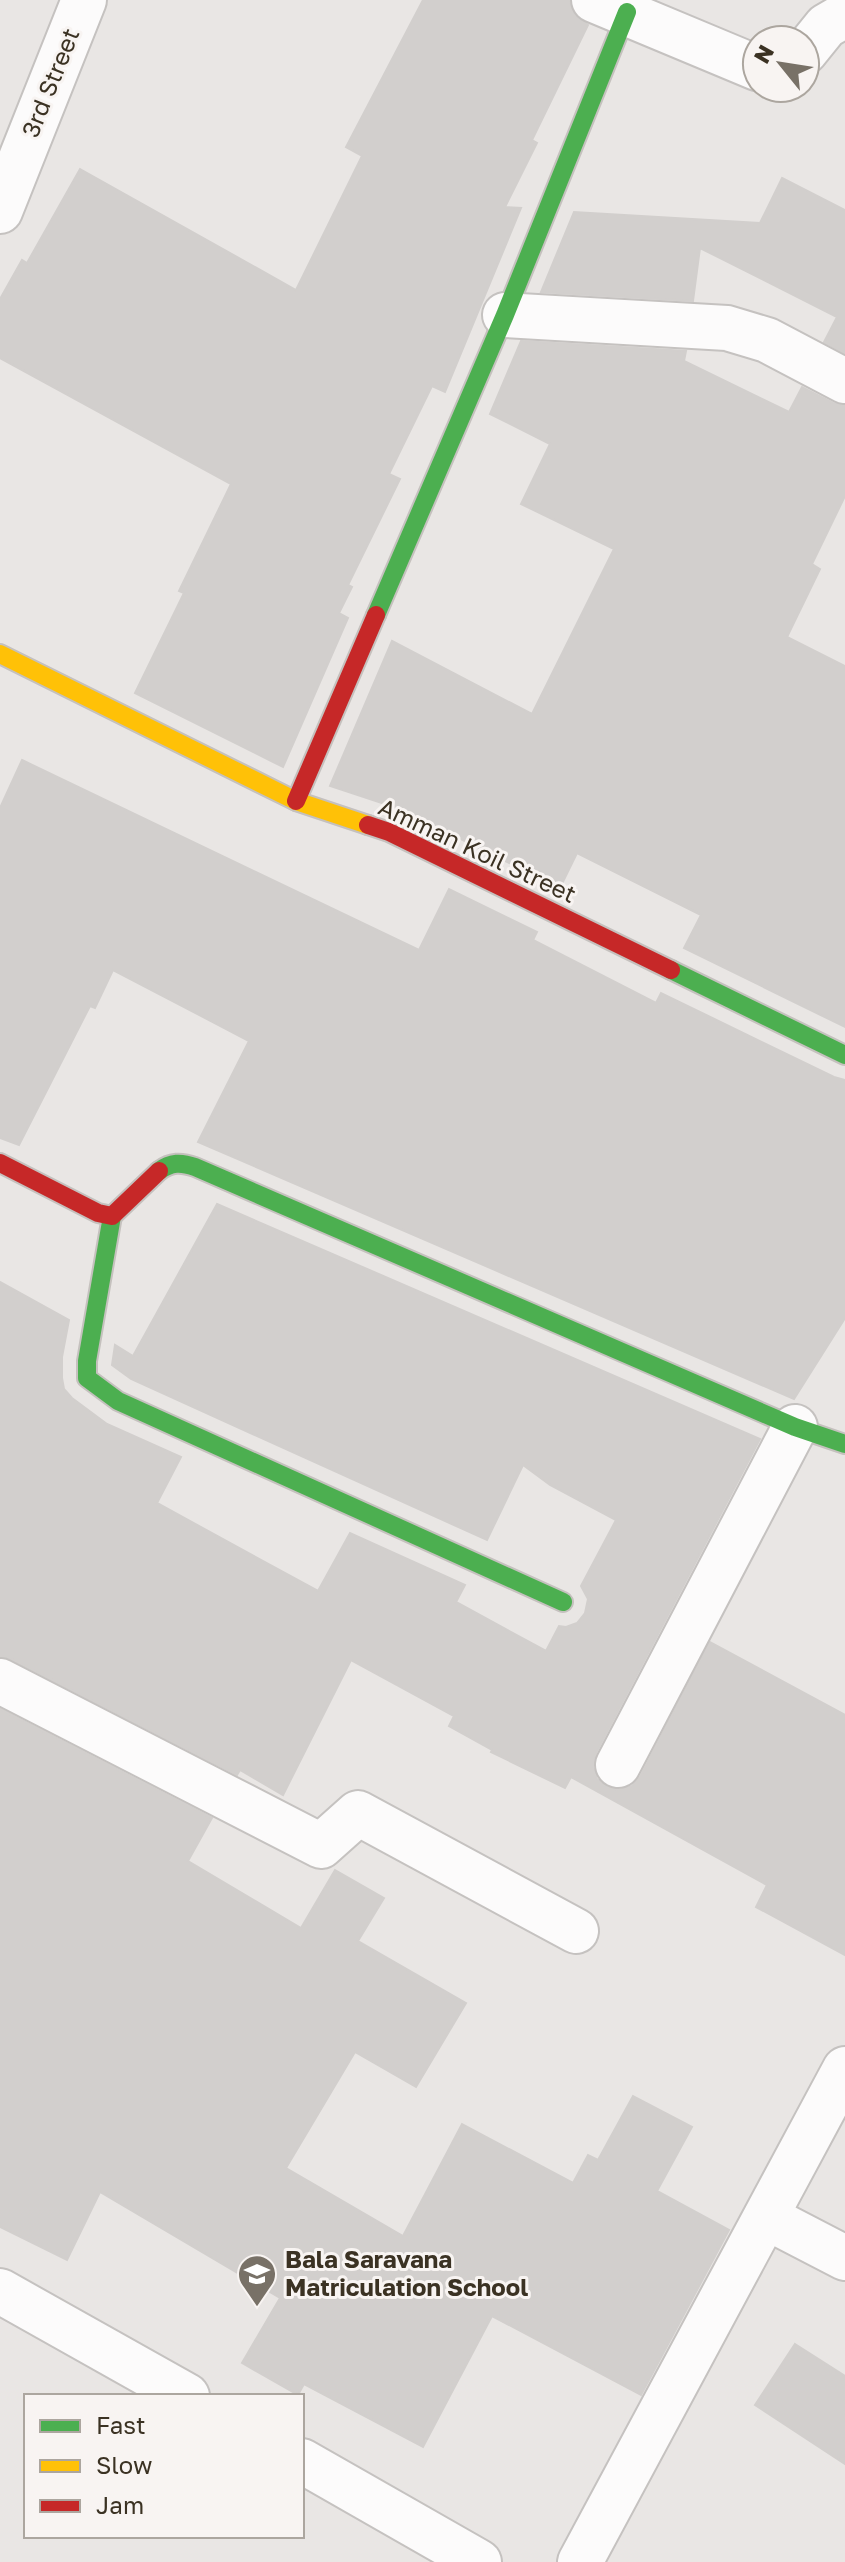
<svg xmlns="http://www.w3.org/2000/svg" width="845" height="2562" font-family="'Golos Text',sans-serif">
  <style>
    .building { fill: #d2cfcd; stroke: #d2cfcd; stroke-width: 2 }
    .lines { fill: none; stroke-linecap: round; stroke-linejoin: round }
    .street-casing { stroke: #c5c2c0; stroke-width: 48 }
    .fast-casing { stroke: #c5c1be; stroke-width: 22 }
    .slow-casing { stroke: #c5c1be; stroke-width: 22 }
    .jam-casing { stroke: #c5c1be; stroke-width: 22 }
    .street { stroke: #fcfbfb; stroke-width: 44 }
    .fast { stroke: #4caf50; stroke-width: 18 }
    .slow { stroke: #ffc107; stroke-width: 18 }
    .jam { stroke: #c62828; stroke-width: 18 }
    .labels { text-anchor: middle; stroke-width: 6; stroke-linejoin: round; paint-order: stroke }
    .street-label { font-size: 24px; fill: #3b3223; stroke: #f8f4f2 }
    .poi-label { font-size: 24px; font-weight: bold; fill: #3b3223; stroke: #f8f4f2; text-anchor: start }
  </style>
  <rect width="100%" height="100%" fill="#e9e6e4"/>
  <g class="building">
    <path d="M423 0H570L574 14 588 25 532 140 537 143 505 207 521 208 445 392 432 386 389 474 400 479 348 585 352 587 339 613 348 618 283 767 135 693 184 593 179 591 231 484 0 358V299L22 260 27 263 80 169 296 290 362 156 346 147Z"/>
    <path d="M782 178 845 210V353L824 342 837 317 700 248 693 301 541 292 574 212 760 223Z"/>
    <path d="M521 341 686 351 684 361 789 412 802 387 833 403 845 406V496L812 564 820 569 787 637 845 666V1027L684 948 701 915 577 853 560 888 400 809 330 786 392 641 532 714 614 549 521 504 550 444 490 414Z"/>
    <path d="M22 760 419 950 449 889 537 932 533 940 656 1003 661 993 834 1077 845 1080V1318L794 1399 198 1142 249 1041 113 970 95 1008 90 1006 19 1145 0 1138V808Z"/>
    <path d="M217 1204 760 1439 596 1753 593 1767 597 1779 607 1787 620 1790 632 1786 640 1777 710 1642 845 1715V1955L756 1907 767 1885 571 1777 565 1788 491 1752 492 1750 449 1726 454 1716 351 1660 283 1795 240 1770 237 1775 11 1659 0 1656V1282L69 1320 62 1357V1378L64 1389 72 1398 107 1424 181 1457 157 1503 318 1591 350 1533 465 1585 456 1602 546 1651 559 1626 566 1627 577 1623 585 1613 588 1599 581 1586 616 1520 550 1485 523 1465 487 1540 131 1379 112 1365 115 1345 133 1356Z"/>
    <path d="M0 1709 212 1818 188 1861 301 1928 335 1870 384 1898 358 1941 466 2003 416 2087 355 2052 286 2168 403 2236 462 2124 573 2183 588 2155 598 2160 633 2096 692 2127 657 2191 729 2230 641 2395 492 2316 423 2447 304 2384 298 2395 242 2363 280 2298 100 2192 67 2260 0 2227Z"/>
    <path d="M795 2344 845 2376V2464L755 2405Z"/>
  </g>
  <g class="lines">
    <g class="street-casing">
      <g id="street">
        <path d="M594 0 757 68"/>
        <path d="M805 52 826 26 845 15"/>
        <path d="M0 211 84 0"/>
        <path d="M505 315 727 328 767 340 845 381"/>
        <path d="M0 1681 321 1846 358 1813 576 1931"/>
        <path d="M618 1765 795 1427"/>
        <path d="M766 2217 845 2258"/>
        <path d="M0 2291 187 2396"/>
        <path d="M302 2461 479 2562"/>
        <path d="M580 2562 845 2069"/>
      </g>
    </g>
    <g class="fast-casing">
      <g id="fast">
        <path d="M376 615 505 315 627 12"/>
        <path d="M671 970 845 1055"/>
        <path d="M159 1171C171 1162 181 1162 195 1167L795 1427 845 1444"/>
        <path d="M112 1216 87 1361V1378L118 1401 563 1602"/>
      </g>
    </g>
    <g class="slow-casing">
      <path id="slow" d="M0 654 296 801 368 825"/>
    </g>
    <g class="jam-casing">
      <g id="jam">
        <path d="M296 801 376 615"/>
        <path d="M368 825 389 832 671 970"/>
        <path d="M0 1163 98 1213 112 1216 159 1171"/>
      </g>
    </g>
    <use href="#street" class="street"/>
    <use href="#fast" class="fast"/>
    <use href="#slow" class="slow"/>
    <use href="#jam" class="jam"/>
  </g>
  <defs>
    <g id="school-pin" transform="scale(2)"><path d="M0 17L-7.5 6A9.5 9.5 0 1 1 7.5 6Z" fill="#787167" stroke="#f8f4f2"/><path d="M0-5L7-2L0 1L-7-2ZM-4 1L0 2.5L4 1V4Q0 6-4 4Z" fill="#fff"/></g>
  </defs>
  <g fill-rule="evenodd">
    <use href="#school-pin" x="257" y="2274"/>
  </g>
  <g class="labels">
    <g class="street-label">
      <text transform="translate(51 83) rotate(-68)" y="8">3rd Street</text>
      <text transform="translate(477 851) rotate(25)" y="8">Amman Koil Street</text>
    </g>
    <g class="poi-label">
      <text x="285" y="2268">Bala Saravana<tspan x="285" dy="28">Matriculation School</tspan></text>
    </g>
  </g>
  <rect x="24" y="2394" width="280" height="144" fill="#f8f4f2" stroke="#aca69f" stroke-width="2"/>
  <rect x="40" y="2420" width="40" height="12" fill="#4caf50" stroke="#aca69f" stroke-width="2"/>
  <text x="96" y="2434" font-size="24" fill="#3b3223">Fast</text>
  <rect x="40" y="2460" width="40" height="12" fill="#ffc107" stroke="#aca69f" stroke-width="2"/>
  <text x="96" y="2474" font-size="24" fill="#3b3223">Slow</text>
  <rect x="40" y="2500" width="40" height="12" fill="#c62828" stroke="#aca69f" stroke-width="2"/>
  <text x="96" y="2514" font-size="24" fill="#3b3223">Jam</text>
  <g transform="translate(781 64) rotate(300)"><circle r="38" fill="#f8f4f2" stroke="#aca69f" stroke-width="2"/>
  <path d="M0-6L14 30L0 20L-14 30Z" fill="#787167"/>
  <text y="-12" font-size="22" font-weight="bold" text-anchor="middle" fill="#3b3223">N</text>
  </g>
</svg>
